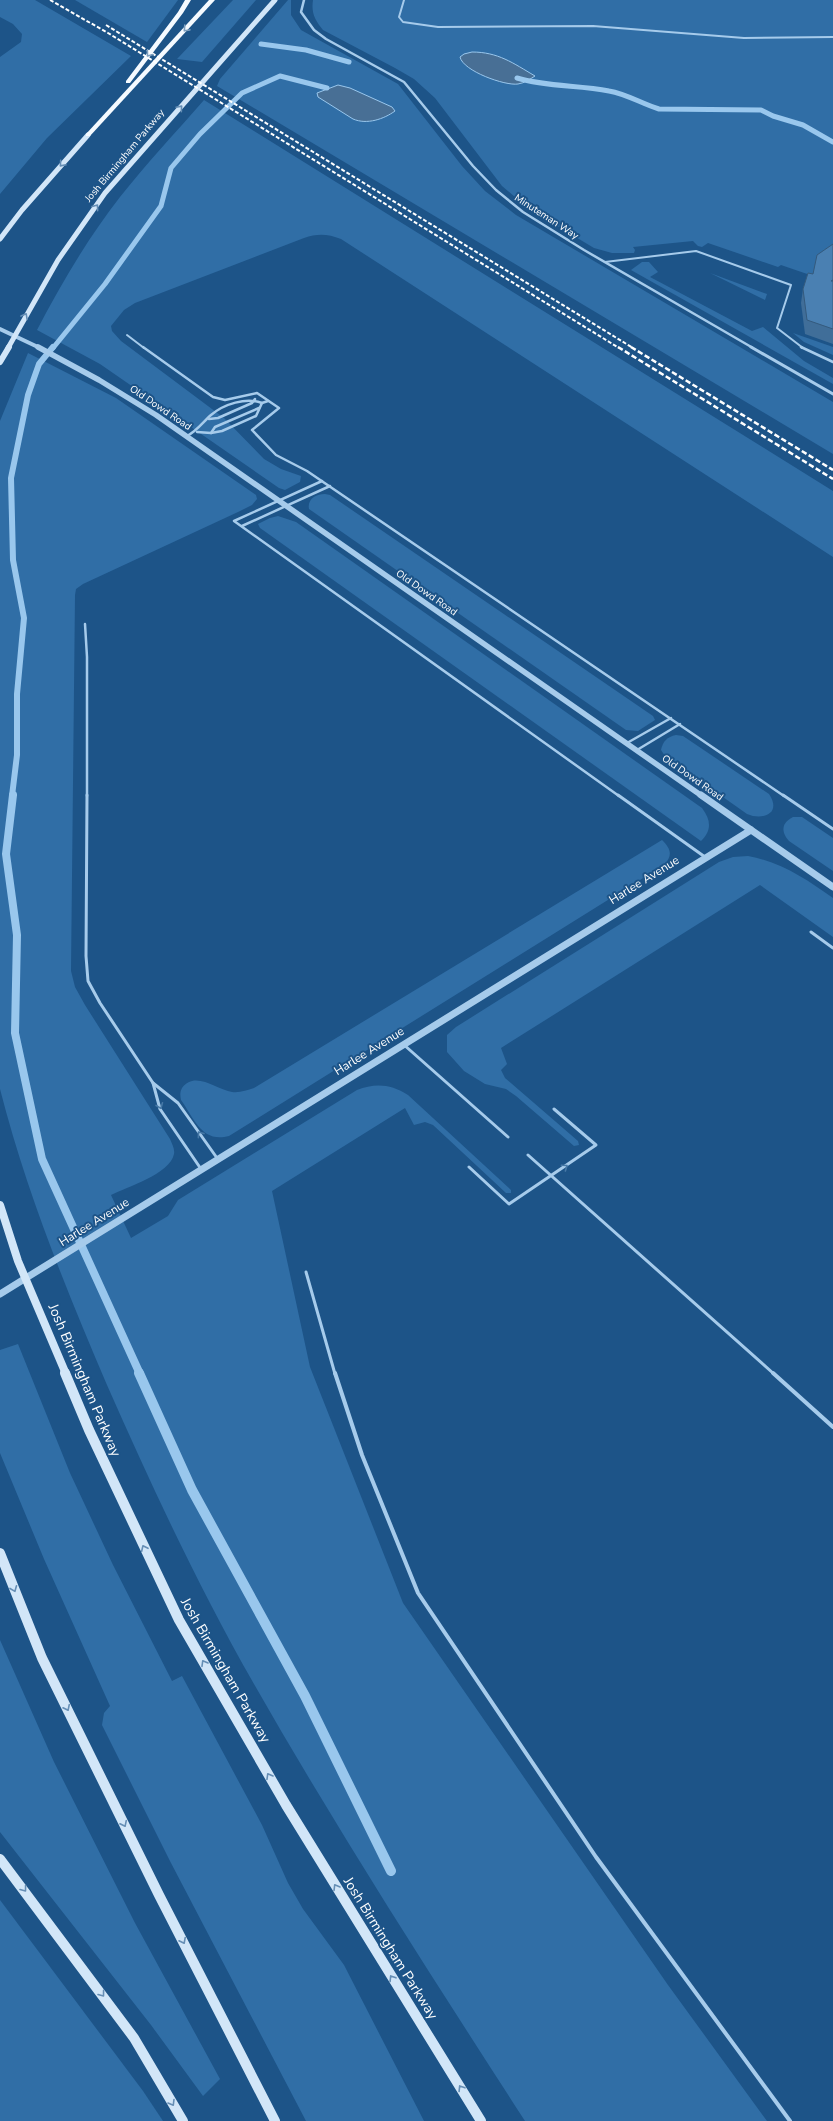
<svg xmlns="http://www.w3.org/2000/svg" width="833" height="2121" font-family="'Nunito Sans',sans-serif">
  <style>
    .green { fill: #306ea6 }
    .water { fill: #486f95; stroke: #99c7ed }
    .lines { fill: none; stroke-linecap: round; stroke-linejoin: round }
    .stream-far3 { stroke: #99c7ed; stroke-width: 5 }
    .stream-far2 { stroke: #99c7ed; stroke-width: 6 }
    .stream-far1 { stroke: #99c7ed; stroke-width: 8 }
    .stream { stroke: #99c7ed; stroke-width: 10 }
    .service-far3 { stroke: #a6cbeb; stroke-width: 2 }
    .service-far2 { stroke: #a6cbeb; stroke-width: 2.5 }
    .service-far1 { stroke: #a6cbeb; stroke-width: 3 }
    .service { stroke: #a6cbeb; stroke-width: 4 }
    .minor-far1 { stroke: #a6cbeb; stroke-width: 2.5 }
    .minor { stroke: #a6cbeb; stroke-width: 3 }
    .tertiary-far2 { stroke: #a6cbeb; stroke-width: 4 }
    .tertiary-far1 { stroke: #a6cbeb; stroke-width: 5.5 }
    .tertiary { stroke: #a6cbeb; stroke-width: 7 }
    .secondary-far3 { stroke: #d2e6f8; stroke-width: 5 }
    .secondary-far2 { stroke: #d2e6f8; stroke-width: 6 }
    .secondary-far1 { stroke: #d2e6f8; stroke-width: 8 }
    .secondary { stroke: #d2e6f8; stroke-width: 10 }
    .trunk { fill: #f5faff; fill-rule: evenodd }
    .rail-far1 { stroke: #fff; stroke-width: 2; stroke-dasharray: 4 2; stroke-linecap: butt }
    .rail { stroke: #fff; stroke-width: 2.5; stroke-dasharray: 5.5 2.5; stroke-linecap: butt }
    .wall { fill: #406e99 }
    .building { fill: #4a80b2; stroke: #345a7d }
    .oneway { stroke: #7e9fbe }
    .oneway2 { stroke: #658eb5 }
    .oneway3 { stroke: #4678a6 }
    .labels { text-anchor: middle; stroke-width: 4; stroke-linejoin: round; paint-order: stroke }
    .far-street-label { font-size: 10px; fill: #fff; stroke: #1d5488 }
    .street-label { font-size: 12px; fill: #fff; stroke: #1d5488 }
    .near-street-label { font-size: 14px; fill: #fff; stroke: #1d5488 }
  </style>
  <rect width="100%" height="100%" fill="#1d5488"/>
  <g class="green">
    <path d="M0 0H35L131 56 47 138 0 194V57L21 42 22 34 13 24 0 17Z"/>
    <path d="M75 0H178L147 42Z"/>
    <path d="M233 0H256L202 62 177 59Z"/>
    <path d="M288 0H291V15L301 30 398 84 462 166 485 191 516 215 833 402V454L217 86 220 79Z"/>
    <path d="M313 0H833V256L813 276 781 265 778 267 708 243 702 247 698 246 693 241 633 247 635 250 634 253H612L594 248 529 209 502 186 435 98 414 79 395 68 323 30C315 20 311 13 313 0Z"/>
    <path d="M204 100 833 491V557L341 239C328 234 318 233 304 238L135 303 124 310 111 326 112 331 121 341 224 418 264 459 281 469 301 476 300 482 285 490 279 488 100 364 37 330C61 284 88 238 120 197 147 163 176 132 204 100Z"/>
    <path d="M642 262H649L658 272 650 277 752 331 763 327 804 361 833 378V384L631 270Z"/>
    <path d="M710 273 767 294 765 300Z"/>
    <path d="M793 333 833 347V355L804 342Z"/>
    <path d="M28 353 116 398 256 495 257 499 252 505 238 512 83 584 76 589 75 595 71 971 75 987 85 1005 170 1139C172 1144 175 1149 174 1154 170 1174 127 1187 111 1195L131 1238 168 1216 178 1200 357 1090C375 1083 391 1084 408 1095L511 1190V1193H506L433 1125 425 1122 414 1125 405 1108 272 1191 310 1367 403 1603 668 1985 767 2121H525C432 1977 339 1833 254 1684 199 1588 152 1487 107 1385 66 1289 26 1191 0 1089V421Z"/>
    <path d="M325 494 330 495 653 716 655 720 638 731 626 730 309 509C307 499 316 494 325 494Z"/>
    <path d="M278 516 296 522 702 808C711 820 712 830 701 841L260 528 258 524 270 518Z"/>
    <path d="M676 735 683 736 769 794C782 813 763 821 747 814L665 756 661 750C663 741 667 737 676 735Z"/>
    <path d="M793 817H802L833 838V871L789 841C781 832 781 823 793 817Z"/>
    <path d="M662 840C671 849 673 855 664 865L229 1136C202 1143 195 1120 181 1100 180 1095 180 1092 182 1088 195 1070 217 1090 232 1092 240 1093 247 1090 254 1088Z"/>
    <path d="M748 856C781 862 806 879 833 898V937L760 885 501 1048 507 1064 501 1070 505 1078 578 1141 579 1145 574 1146 516 1096 506 1089 485 1084 464 1071 447 1052V1035L456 1027 719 862 733 857Z"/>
    <path d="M18 1344 70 1473 113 1565 172 1681 182 1676 262 1825 288 1883 303 1909 344 1965 424 2121H306L171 1863 102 1725 104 1713 110 1706 44 1559 0 1453V1350Z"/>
    <path d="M0 1640 54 1762 135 1923 220 2079 203 2096 151 2025 0 1832Z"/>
    <path d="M0 1900 143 2091 163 2121H0Z"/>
  </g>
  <g class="water">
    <path d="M472 52C498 52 513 63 535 76 530 79 525 83 518 84 505 86 463 71 460 57L464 54Z"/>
    <path d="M338 85 350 88 392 107 395 111C384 119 367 125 353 119L318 97 317 93Z"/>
  </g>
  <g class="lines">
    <g class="stream-far3">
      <path d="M261 44 306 50 349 62"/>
      <path d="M517 78C547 87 579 85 609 91 627 94 642 104 659 109L761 110 773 116 803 125 833 142"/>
      <path d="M53 348 105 284 161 206 171 168 200 134 242 93 280 76 327 88"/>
    </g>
    <path class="stream-far2" d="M12 796 17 755V694L24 618 13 560 11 478 28 395 39 364 53 347"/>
    <path class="stream-far1" d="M13 795 6 854 17 935 15 1033 42 1159 140 1374"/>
    <path class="stream" d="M139 1373 192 1490 305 1696 391 1871"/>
    <g class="service-far3">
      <path d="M404 0 399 17 403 22 438 27 593 26 744 38 833 37"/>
      <path d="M605 262 696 251 791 285 777 328 803 348"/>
      <path d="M127 335 144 348"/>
    </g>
    <g class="service-far2">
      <path d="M143 347 213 397 225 400 257 393 279 408 252 430 276 455 307 471 784 796"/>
      <path d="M801 347 833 362"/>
      <path d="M209 419 218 418 252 403 255 399"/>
      <path d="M197 432 211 433 215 427 259 408"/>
      <path d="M211 433 222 431 256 416 262 403 268 401"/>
      <path d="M187 436C197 431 203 422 211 415 224 404 246 397 262 403"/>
      <path d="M322 481 234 521 619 796"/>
      <path d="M242 526 330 486"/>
      <path d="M85 624 87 657V796"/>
      <path d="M627 743 671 718"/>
      <path d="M637 750 680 724"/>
    </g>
    <g class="service-far1">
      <path d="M87 795 86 956 88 981 100 1003 153 1083 178 1103 217 1158"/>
      <path d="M618 795 705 857"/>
      <path d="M783 795 833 829"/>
      <path d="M811 932 833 948"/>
      <path d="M403 1044 508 1137"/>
      <path d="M153 1083 160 1109 201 1169"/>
      <path d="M528 1155 774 1374"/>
      <path d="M469 1167 509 1204 596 1145 554 1109"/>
      <path d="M306 1272 335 1374"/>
    </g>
    <g class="service">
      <path d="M335 1373 362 1455 418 1593 596 1857 790 2121"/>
      <path d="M773 1373 833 1427"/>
    </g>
    <path class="minor-far1" d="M304 0 301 12 314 30 326 39 404 82 473 166 496 190 523 212 584 250 753 348"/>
    <path class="minor" d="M751 347 833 394"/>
    <path class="tertiary-far2" d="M0 329 40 348"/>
    <path class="tertiary-far1" d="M38 347 99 380 156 415 702 796"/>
    <g class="tertiary">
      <path d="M701 795 833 887"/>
      <path d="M0 1294 751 830"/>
    </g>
    <g class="secondary-far3">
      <path d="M0 239 22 210 88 135"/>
      <path d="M8 348 58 260 105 193 275 0"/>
    </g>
    <path class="secondary-far2" d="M0 362 9 347"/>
    <path class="secondary-far1" d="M0 1205 18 1261 66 1374"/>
    <g class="secondary">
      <path d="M65 1373 89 1430 179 1620 286 1805 481 2121"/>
      <path d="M0 1553 42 1658 159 1895 275 2121"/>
      <path d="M0 1859 134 2038 183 2121"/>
    </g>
    <g class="trunk">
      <path d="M185 0H191L183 13 130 83H126V81L178 12Z"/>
      <path d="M209 0H215L90 136H86V134Z"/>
    </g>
    <g class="rail-far1">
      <path d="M50 0 108 33 619 348"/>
      <path d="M106 25 633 348"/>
    </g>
    <g class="rail">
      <path d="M618 347 833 479"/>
      <path d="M631 347 833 470"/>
    </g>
  </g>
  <path class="wall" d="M833 244V344L805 334 801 303 803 289Z"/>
  <path class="building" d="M833 244V280L831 281H833V329L807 320 803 289 808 273 813 274 817 255Z"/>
  <defs><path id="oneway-chevron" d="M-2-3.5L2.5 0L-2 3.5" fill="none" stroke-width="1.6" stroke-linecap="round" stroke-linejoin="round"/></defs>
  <g class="oneway">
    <use href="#oneway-chevron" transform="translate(186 29) rotate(133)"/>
    <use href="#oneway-chevron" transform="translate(149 54) rotate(127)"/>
  </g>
  <g class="oneway2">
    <use href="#oneway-chevron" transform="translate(180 108) rotate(-49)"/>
    <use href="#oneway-chevron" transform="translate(62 164) rotate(131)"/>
    <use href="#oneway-chevron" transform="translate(96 207) rotate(-54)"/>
    <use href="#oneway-chevron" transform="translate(25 316) rotate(-61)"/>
    <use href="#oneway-chevron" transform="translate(144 1548) rotate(-115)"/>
    <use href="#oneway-chevron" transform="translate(14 1589) rotate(68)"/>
    <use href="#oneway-chevron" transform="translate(204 1663) rotate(-120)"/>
    <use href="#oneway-chevron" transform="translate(67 1708) rotate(64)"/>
    <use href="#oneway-chevron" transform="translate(269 1776) rotate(-120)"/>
    <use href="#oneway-chevron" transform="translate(124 1824) rotate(64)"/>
    <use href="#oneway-chevron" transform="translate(336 1887) rotate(-121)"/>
    <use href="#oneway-chevron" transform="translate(24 1889) rotate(53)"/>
    <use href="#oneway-chevron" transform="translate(183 1941) rotate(63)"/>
    <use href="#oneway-chevron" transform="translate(392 1978) rotate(-122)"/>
    <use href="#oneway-chevron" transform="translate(102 1994) rotate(53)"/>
    <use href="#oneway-chevron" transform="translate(461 2088) rotate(-122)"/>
    <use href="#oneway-chevron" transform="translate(172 2103) rotate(59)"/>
  </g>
  <g class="oneway3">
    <use href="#oneway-chevron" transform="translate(160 1106) rotate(68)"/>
    <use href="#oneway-chevron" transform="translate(200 1134) rotate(-126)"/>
    <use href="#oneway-chevron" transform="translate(565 1167) rotate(-35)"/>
  </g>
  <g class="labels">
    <g class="far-street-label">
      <text transform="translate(124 155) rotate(-50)" y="4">Josh Birmingham Parkway</text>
      <text transform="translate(547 216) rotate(33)" y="4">Minuteman Way</text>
      <text transform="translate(161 407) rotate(34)" y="4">Old Dowd Road</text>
      <text transform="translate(427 592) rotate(35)" y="4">Old Dowd Road</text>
      <text transform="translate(693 777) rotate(35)" y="4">Old Dowd Road</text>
    </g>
    <g class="street-label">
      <text transform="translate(644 880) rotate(-32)" y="4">Harlee Avenue</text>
      <text transform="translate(369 1051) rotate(-32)" y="4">Harlee Avenue</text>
      <text transform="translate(94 1222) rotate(-32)" y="4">Harlee Avenue</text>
    </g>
    <g class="near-street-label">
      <text transform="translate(85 1380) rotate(67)" y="5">Josh Birmingham Parkway</text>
      <text transform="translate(226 1670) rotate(60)" y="5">Josh Birmingham Parkway</text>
      <text transform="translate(391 1948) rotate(58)" y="5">Josh Birmingham Parkway</text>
    </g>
  </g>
</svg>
